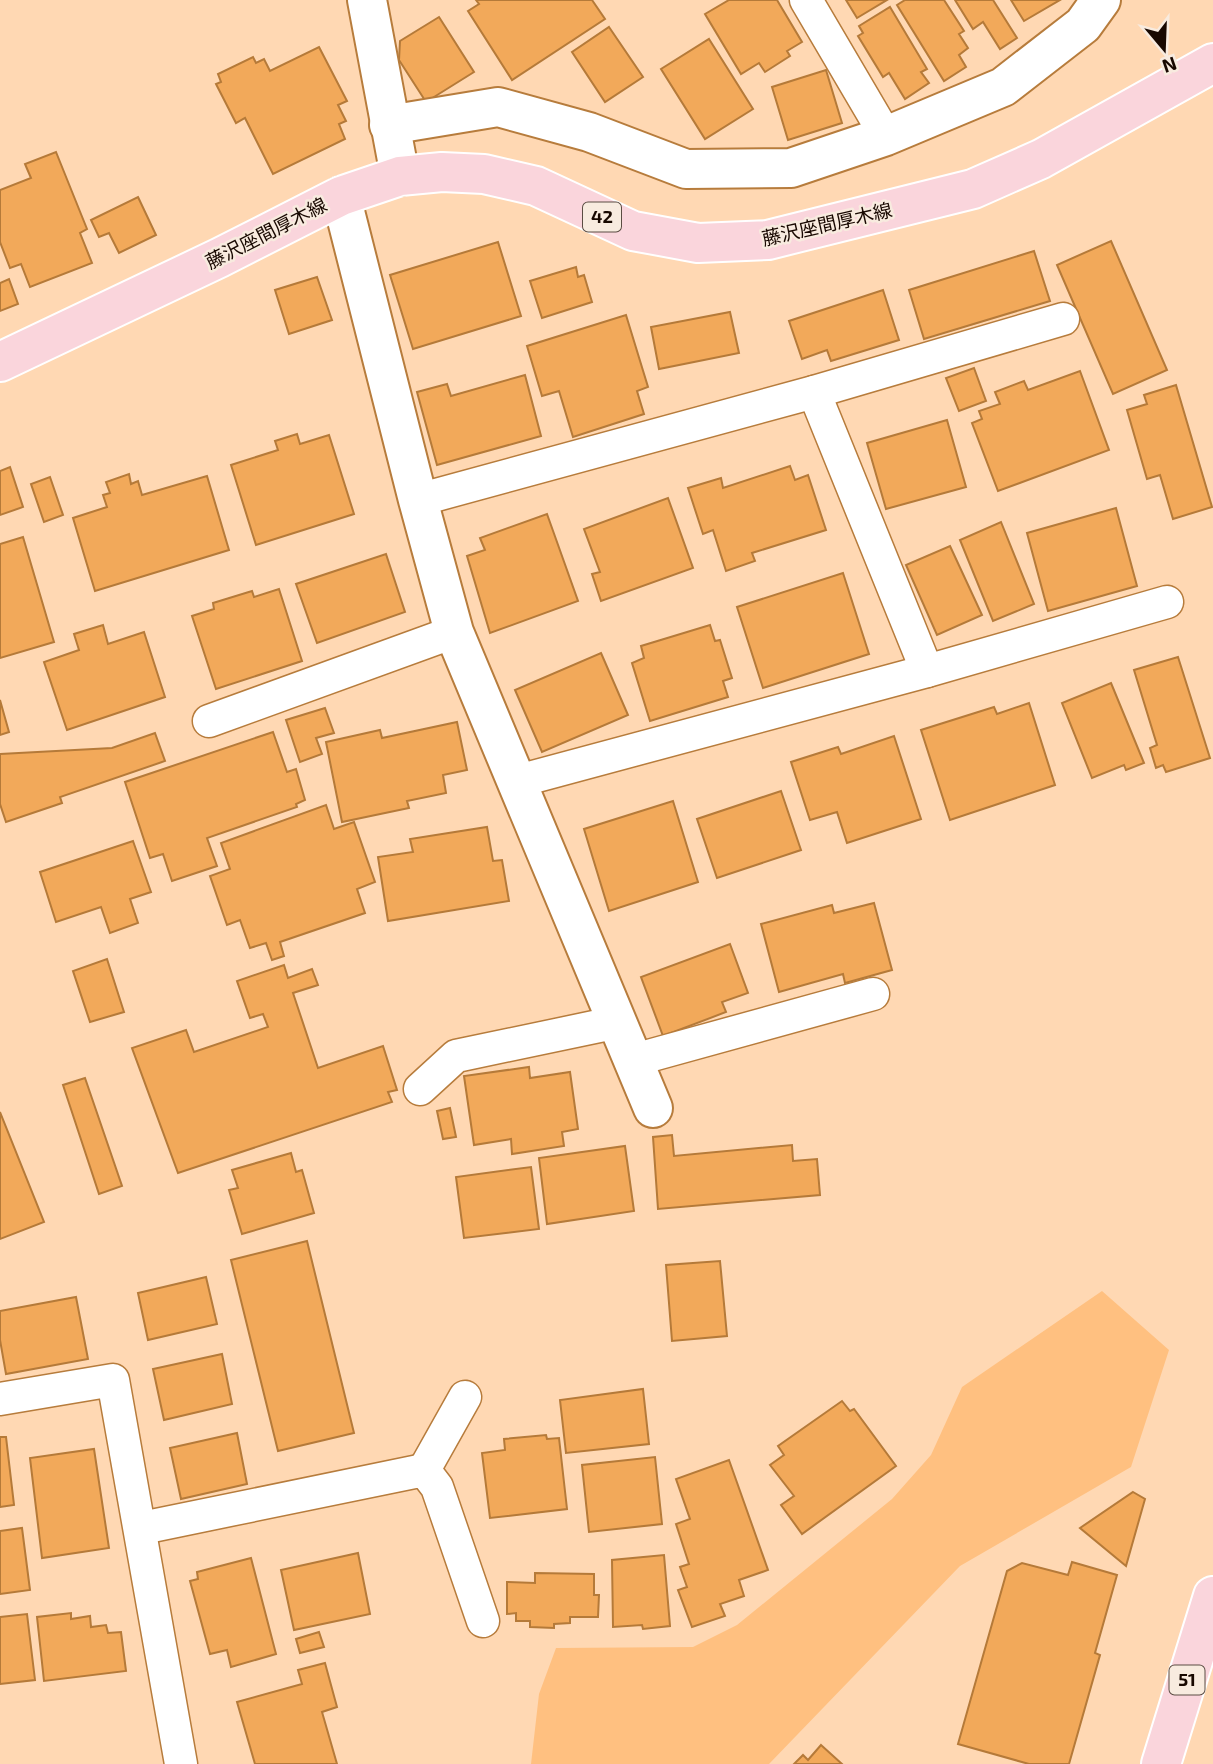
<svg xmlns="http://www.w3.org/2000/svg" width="1213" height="1764" font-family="'Exo 2','Noto Sans JP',sans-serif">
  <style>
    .green { fill: #ffc080 }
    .building { fill: #f2a95a; stroke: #b57a39; stroke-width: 2 }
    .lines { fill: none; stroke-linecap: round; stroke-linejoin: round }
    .lane-casing { stroke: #b77c3c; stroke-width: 35 }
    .street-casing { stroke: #b77c3c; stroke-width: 42 }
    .primary-casing { stroke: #fff; stroke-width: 42 }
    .lane { stroke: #fff; stroke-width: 32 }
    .street { stroke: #fff; stroke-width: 38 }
    .primary { stroke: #fad5dc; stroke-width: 38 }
    .labels { text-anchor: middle; stroke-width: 5; stroke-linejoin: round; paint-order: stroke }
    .shield { fill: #f8ebdf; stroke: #5b4c43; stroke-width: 2 }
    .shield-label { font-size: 18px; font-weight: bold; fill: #180800 }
    .street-label { font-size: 19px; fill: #180800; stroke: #f8ebdf }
  </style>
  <rect width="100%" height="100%" fill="#ffd8b3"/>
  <path class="green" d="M1102 1291 1169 1350 1131 1467 960 1566 769 1764H531L539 1694 556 1648 693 1647 737 1625 892 1499 931 1455 962 1387Z"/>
  <g class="building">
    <path d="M476 0H592L605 19 512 80 468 11 479 4Z"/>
    <path d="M729 0H777L802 42 787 51 790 56 765 72 759 63 741 74 705 14Z"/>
    <path d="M846 0H887L857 18Z"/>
    <path d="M905 0H944L964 31 959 34 968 48 959 55 966 67 944 81 897 5Z"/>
    <path d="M955 0H993L1017 38 1000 49 983 22 973 29Z"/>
    <path d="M1011 0H1060L1024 21Z"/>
    <path d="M890 7 927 69 921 72 929 83 905 99 889 73 883 77 858 36 863 33 859 26Z"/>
    <path d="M439 17 474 72 426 102 399 60 400 41Z"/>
    <path d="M609 27 643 77 605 102 572 52Z"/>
    <path d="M709 39 753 109 705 139 661 69Z"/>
    <path d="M319 47 347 101 338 105 346 121 339 124 345 139 273 174 245 118 236 123 216 84 221 82 218 74 253 57 256 63 264 59 270 71Z"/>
    <path d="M826 70 842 123 788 140 772 87Z"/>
    <path d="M56 152 87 229 80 233 92 263 30 287 21 264 10 268 0 242V190L31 178 25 164Z"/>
    <path d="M138 197 156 235 119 253 109 233 99 237 91 220Z"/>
    <path d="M1111 241 1167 370 1113 394 1057 265Z"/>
    <path d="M498 242 521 316 413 349 390 275Z"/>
    <path d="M1034 251 1050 301 924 339 909 290Z"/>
    <path d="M576 267 578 277 584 275 592 302 542 318 530 281Z"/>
    <path d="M317 277 332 320 289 334 275 290Z"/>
    <path d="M9 279 18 304 0 311V283Z"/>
    <path d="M883 290 899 340 831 361 827 350 802 359 789 321Z"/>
    <path d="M730 312 739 353 659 369 651 327Z"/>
    <path d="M626 315 648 387 637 391 644 414 573 437 559 391 542 396 527 346Z"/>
    <path d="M974 368 986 401 959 411 946 378Z"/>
    <path d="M1080 371 1109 450 998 491 972 423 982 419 979 411 1000 404 995 392 1024 381 1028 390Z"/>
    <path d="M525 375 541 436 437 465 417 392 447 384 451 396Z"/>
    <path d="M1176 385 1212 507 1173 519 1160 475 1147 479 1127 410 1147 404 1144 395Z"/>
    <path d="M947 420 966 487 886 509 867 443Z"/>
    <path d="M297 434 300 444 329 435 354 514 256 545 231 465 278 450 275 441Z"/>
    <path d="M790 466 795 480 808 475 826 530 752 553 755 561 726 571 713 530 703 534 688 488 721 478 723 488Z"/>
    <path d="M10 467 23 507 0 515V471Z"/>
    <path d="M129 474 131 484 138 481 142 495 207 476 229 550 95 591 73 518 107 507 103 495 110 493 106 482Z"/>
    <path d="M50 477 63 515 44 522 31 484Z"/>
    <path d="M668 498 693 568 601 601 592 574 600 572 584 529Z"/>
    <path d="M1116 508 1137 586 1048 611 1027 533Z"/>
    <path d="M547 514 578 601 490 633 467 556 485 550 480 538Z"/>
    <path d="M1001 522 1034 604 993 621 960 540Z"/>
    <path d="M23 537 54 642 0 658V544Z"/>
    <path d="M950 546 982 615 937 635 906 565Z"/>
    <path d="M386 554 405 612 317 643 296 584Z"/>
    <path d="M843 573 869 654 763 688 737 607Z"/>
    <path d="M279 589 302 661 216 689 192 616 214 609 213 603 252 591 254 597Z"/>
    <path d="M103 625 108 644 144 632 165 697 67 730 44 662 79 650 74 634Z"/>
    <path d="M710 625 715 641 720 640 732 678 723 681 728 697 650 721 632 663 644 658 641 646Z"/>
    <path d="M601 653 628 715 542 752 515 690Z"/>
    <path d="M1178 657 1210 758 1166 772 1163 765 1156 768 1150 748 1157 745 1134 670Z"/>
    <path d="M1111 683 1144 763 1126 770 1124 765 1092 778 1062 703Z"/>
    <path d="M0 700 9 732 0 735Z"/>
    <path d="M1029 703 1055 785 950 820 921 730 994 707 997 714Z"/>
    <path d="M325 708 334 733 316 738 322 754 300 762 286 720Z"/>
    <path d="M457 722 467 770 443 775 446 793 407 801 409 808 342 822 326 742 380 730 382 738Z"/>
    <path d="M273 732 287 772 296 769 305 800 296 804 297 807 207 838 217 866 172 881 163 854 150 858 125 782Z"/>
    <path d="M155 733 165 761 60 797 62 803 6 822 0 804V754L112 748Z"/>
    <path d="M894 736 921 819 847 843 837 812 810 820 791 762 838 747 841 754Z"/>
    <path d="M781 791 801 850 717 878 697 819Z"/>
    <path d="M673 801 698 882 609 911 584 829Z"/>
    <path d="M326 805 334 829 354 822 375 882 357 889 365 913 280 942 284 956 272 960 266 943 250 948 240 920 227 925 210 876 230 869 221 843Z"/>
    <path d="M487 827 493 861 502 860 509 901 388 921 378 857 413 852 410 839Z"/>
    <path d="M133 841 151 892 130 899 138 923 110 933 101 907 56 922 40 872Z"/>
    <path d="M874 903 892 970 845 983 843 974 779 992 761 924 832 905 834 913Z"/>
    <path d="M730 944 748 993 722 1002 726 1012 663 1036 641 977Z"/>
    <path d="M107 959 124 1012 90 1022 73 971Z"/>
    <path d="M284 965 288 978 312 969 318 985 293 993 318 1068 383 1046 397 1090 388 1092 392 1102 178 1173 132 1048 186 1030 194 1052 268 1027 263 1014 250 1018 237 981Z"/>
    <path d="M529 1067 530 1078 570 1072 578 1129 562 1132 564 1146 512 1154 511 1139 474 1145 464 1076Z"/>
    <path d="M85 1078 122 1186 99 1194 63 1085Z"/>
    <path d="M450 1108 456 1137 443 1139 437 1111Z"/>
    <path d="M0 1112 44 1222 0 1239Z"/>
    <path d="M672 1135 674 1156 792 1145 793 1161 817 1159 820 1195 658 1209 653 1137Z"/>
    <path d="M625 1146 634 1211 547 1224 539 1158Z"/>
    <path d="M291 1153 296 1172 302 1170 314 1213 242 1234 229 1190 238 1188 232 1170Z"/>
    <path d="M531 1167 539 1229 464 1238 456 1177Z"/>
    <path d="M307 1241 354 1433 278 1451 231 1260Z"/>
    <path d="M720 1261 727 1336 672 1341 666 1265Z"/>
    <path d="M206 1277 217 1324 148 1340 138 1293Z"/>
    <path d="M76 1297 88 1359 6 1374 0 1340V1311Z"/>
    <path d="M222 1354 232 1404 164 1420 153 1369Z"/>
    <path d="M643 1389 649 1444 566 1453 560 1400Z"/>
    <path d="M842 1401 850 1411 854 1409 896 1466 802 1534 781 1505 794 1496 770 1465 784 1455 778 1446Z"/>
    <path d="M237 1433 247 1484 181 1499 170 1448Z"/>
    <path d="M546 1435 547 1439 559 1438 567 1509 490 1518 482 1453 505 1450 504 1439Z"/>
    <path d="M0 1437H6L14 1505 0 1507Z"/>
    <path d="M94 1449 109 1548 42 1558 30 1458Z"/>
    <path d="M655 1457 662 1524 589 1532 582 1465Z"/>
    <path d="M729 1460 768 1570 739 1580 744 1596 720 1604 725 1616 692 1627 678 1590 687 1587 680 1567 689 1564 676 1524 690 1519 676 1479Z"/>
    <path d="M1133 1492 1145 1499 1126 1566 1080 1528Z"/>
    <path d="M22 1528 30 1590 0 1594V1531Z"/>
    <path d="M358 1553 370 1614 294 1630 281 1570Z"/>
    <path d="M664 1555 670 1626 643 1629 642 1625 613 1627 612 1560Z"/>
    <path d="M251 1558 276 1654 231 1667 227 1650 210 1654 190 1581 198 1579 197 1572Z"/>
    <path d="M1072 1562 1117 1575 1095 1653 1100 1655 1069 1764H1029L958 1744 1007 1571 1022 1563 1068 1575Z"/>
    <path d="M535 1573 594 1574V1595H599L598 1617H570V1623L554 1624V1628L530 1627V1621H516V1613L507 1614V1582L535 1583Z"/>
    <path d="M71 1613V1619L90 1616 91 1627 106 1625 108 1633 121 1632 126 1671 44 1681 37 1617Z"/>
    <path d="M27 1614 35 1680 0 1684V1617Z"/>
    <path d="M319 1632 324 1647 300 1653 296 1639Z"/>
    <path d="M325 1663 337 1707 322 1712 337 1764H255L237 1702 302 1684 298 1670Z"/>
    <path d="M821 1745 842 1764H794L803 1755 808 1760Z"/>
  </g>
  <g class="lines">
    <g class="lane-casing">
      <g id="lane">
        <path d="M806 0 886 136"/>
        <path d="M814 392 927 671"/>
        <path d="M418 500 814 392 1063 319"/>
        <path d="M209 721 454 632"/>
        <path d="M518 781 927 671 1167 602"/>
        <path d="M634 1060 873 994"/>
        <path d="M420 1089 456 1056 618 1022"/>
        <path d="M0 1399 113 1380 181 1764"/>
        <path d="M424 1470 465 1397"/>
        <path d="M142 1528 424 1470 437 1487 483 1621"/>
      </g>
    </g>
    <g class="street-casing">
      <g id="street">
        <path d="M367 0 400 176"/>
        <path d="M389 125 498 107 589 132 686 169 791 168 886 136 1003 87 1083 25 1101 0"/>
        <path d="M341 196 418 500 454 632 653 1108"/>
      </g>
    </g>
    <g class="primary-casing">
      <g id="primary">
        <path d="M0 362 219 258 341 196 400 176 442 172 484 174 536 186 633 231 698 243 768 240 973 189 1041 159 1213 63"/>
        <path d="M1161 1764 1213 1596"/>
      </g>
    </g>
    <use href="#lane" class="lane"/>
    <use href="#street" class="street"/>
    <use href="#primary" class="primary"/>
  </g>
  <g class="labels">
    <g class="shield">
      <rect x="583" y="202.5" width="38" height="29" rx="5"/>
      <rect x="1169.5" y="1665.5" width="35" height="29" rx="5"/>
    </g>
    <g class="shield-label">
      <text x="602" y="223">42</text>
      <text x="1187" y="1686">51</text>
    </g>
    <g class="street-label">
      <text transform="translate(827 224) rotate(-13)" y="7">藤沢座間厚木線</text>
      <text transform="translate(266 233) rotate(-27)" y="7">藤沢座間厚木線</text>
    </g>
  </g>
  <g transform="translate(1164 49) rotate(161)" stroke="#f8ebdf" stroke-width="5" paint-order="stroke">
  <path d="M0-5L12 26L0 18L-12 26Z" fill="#180800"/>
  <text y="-10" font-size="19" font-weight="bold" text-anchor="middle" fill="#180800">N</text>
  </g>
</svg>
